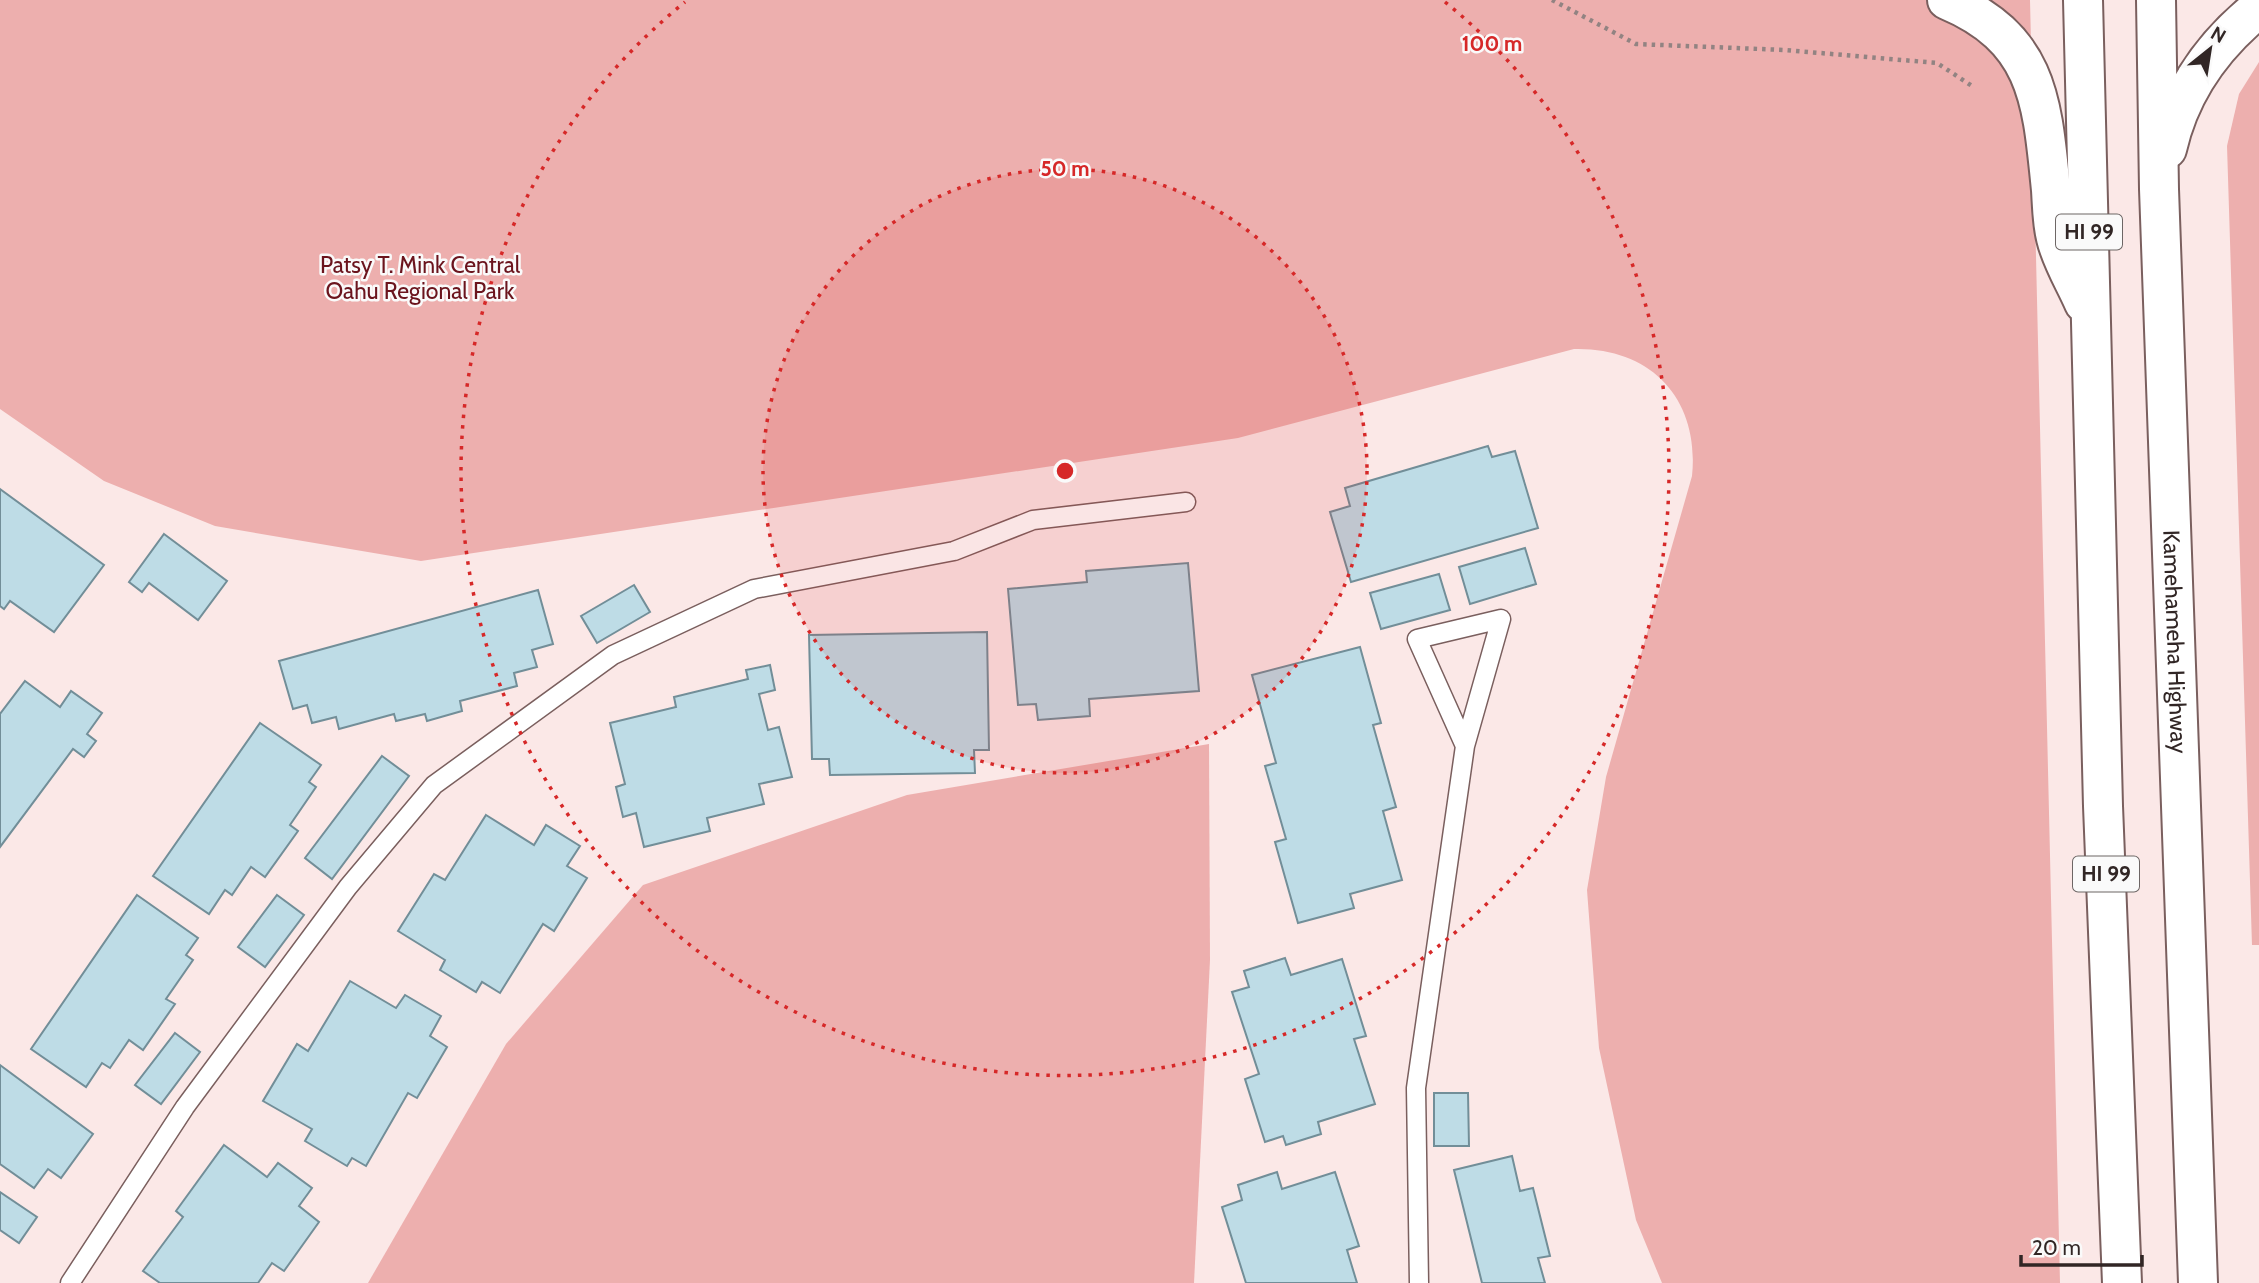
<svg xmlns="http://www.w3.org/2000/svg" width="2259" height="1283" font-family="Cabin,sans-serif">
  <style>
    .green { fill: #edafae }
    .building { fill: #bedce6; stroke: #728e98; stroke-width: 2 }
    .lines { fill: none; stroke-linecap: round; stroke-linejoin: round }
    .service-casing { stroke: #7a5f5e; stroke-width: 21 }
    .primary-casing { stroke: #7a5f5e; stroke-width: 42 }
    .path { stroke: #928382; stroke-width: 4.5; stroke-dasharray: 3.5 5; stroke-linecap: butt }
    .service { stroke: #fff; stroke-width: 18 }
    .primary { stroke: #fff; stroke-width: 38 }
    .ring { fill: none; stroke: #d62828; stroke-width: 3.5; stroke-dasharray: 3.5 7 }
    .labels { text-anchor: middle; stroke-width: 5; stroke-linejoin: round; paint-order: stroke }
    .shield { fill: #fafafa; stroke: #6d6665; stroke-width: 2 }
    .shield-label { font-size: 21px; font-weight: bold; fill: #312625 }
    .park-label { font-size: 23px; fill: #6b141d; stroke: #fafafa }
    .street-label { font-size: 23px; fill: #312625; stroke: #fafafa }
    .centre { fill: #d62828; stroke: #fafafa; stroke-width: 3.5 }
    .ring-label { font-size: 21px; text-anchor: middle; font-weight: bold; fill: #d62828; stroke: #fafafa; stroke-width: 5; stroke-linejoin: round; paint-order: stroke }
  </style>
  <rect width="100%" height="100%" fill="#fbe8e7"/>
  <g class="green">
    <path d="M0 0H2030L2060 1283H1662L1636 1220 1599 1048 1587 890 1606 777 1692 476C1700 399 1651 347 1574 349L1238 438 421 561 215 526 104 481 0 409Z"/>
    <path d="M2259 62V945H2252L2227 146 2239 94Z"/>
    <path d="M1209 744 1210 960 1194 1283H368L506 1044 643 885 907 795Z"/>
  </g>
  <g class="building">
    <path d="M1488 446 1492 457 1515 451 1538 528 1351 582 1330 512 1350 506 1345 488Z"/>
    <path d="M0 489 104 565 54 632 10 601 4 609 0 606Z"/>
    <path d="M164 534 227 581 198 620 149 583 142 592 129 582Z"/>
    <path d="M1525 548 1536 584 1470 604 1459 567Z"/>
    <path d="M1188 563 1199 691 1089 699 1090 716 1038 720 1036 704 1018 705 1008 589 1087 582 1086 571Z"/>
    <path d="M1439 574 1450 610 1381 629 1370 593Z"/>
    <path d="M634 585 650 612 597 643 581 616Z"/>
    <path d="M538 590 553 644 532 650 537 667 514 673 517 686 460 701 462 711 427 721 425 714 396 721 394 714 339 729 336 717 312 723 307 705 293 709 279 661Z"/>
    <path d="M987 632 989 750H974L975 773 830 775 829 759H812L809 635Z"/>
    <path d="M1360 647 1381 723 1373 725 1396 807 1383 811 1402 880 1350 894 1354 908 1298 923 1275 842 1286 839 1265 766 1276 763 1252 675Z"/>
    <path d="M770 665 775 690 759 694 768 730 779 727 792 777 759 784 764 804 707 818 710 831 644 847 636 813 623 817 616 787 625 784 610 723 676 707 674 697 748 679 746 670Z"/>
    <path d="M25 681 60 707 71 691 102 713 87 734 96 741 84 757 73 749 0 847V714Z"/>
    <path d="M260 723 321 765 309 782 316 787 290 825 298 831 265 877 251 867 232 895 225 890 209 914 153 876Z"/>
    <path d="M382 756 409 776 332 879 305 858Z"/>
    <path d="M486 815 534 845 546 825 580 846 567 866 587 878 554 931 543 924 500 993 482 982 476 992 440 970 445 960 398 931 434 874 445 880Z"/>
    <path d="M137 895 198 938 186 955 193 960 166 999 175 1004 143 1050 129 1040 110 1068 102 1063 86 1087 31 1049Z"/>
    <path d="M277 895 304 915 265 967 238 947Z"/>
    <path d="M1285 958 1291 975 1342 959 1366 1036 1354 1039 1375 1104 1318 1122 1321 1134 1286 1145 1283 1136 1265 1142 1245 1079 1259 1074 1232 992 1249 987 1244 971Z"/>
    <path d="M350 981 396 1008 405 995 441 1016 430 1036 447 1047 417 1098 408 1093 366 1166 352 1158 347 1166 305 1141 312 1129 263 1101 297 1044 308 1051Z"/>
    <path d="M175 1033 200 1052 161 1104 135 1085Z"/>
    <path d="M0 1065 93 1134 61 1178 48 1169 34 1188 0 1164Z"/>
    <path d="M1434 1093H1468L1469 1146H1434Z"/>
    <path d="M224 1145 267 1177 278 1163 312 1188 299 1206 319 1222 284 1271 272 1263 258 1283H160L143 1271 183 1217 176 1211Z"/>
    <path d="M1512 1156 1520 1191 1533 1188 1550 1256 1538 1258 1545 1283H1482L1454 1170Z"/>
    <path d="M1277 1172 1282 1189 1335 1172 1359 1246 1347 1250 1357 1283H1246L1222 1207 1242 1200 1238 1185Z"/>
    <path d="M0 1192 37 1217 19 1243 0 1230Z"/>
  </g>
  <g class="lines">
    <g class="service-casing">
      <g id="service">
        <path d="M70 1283 185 1107 348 887 434 785 613 655 754 589 954 551 1033 520 1186 502"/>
        <path d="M1419 1283 1416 1088 1465 746 1501 619 1417 639 1465 746"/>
      </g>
    </g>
    <g class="primary-casing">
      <g id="primary">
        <path d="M1947 0C2039 39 2042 101 2051 190 2052 205 2052 223 2056 238 2061 260 2075 282 2084 303"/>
        <path d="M2083 0 2103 806 2122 1283"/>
        <path id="s1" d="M2156 0 2159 189 2198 1283"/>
        <path d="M2167 149C2180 91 2213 45 2259 8"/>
      </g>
    </g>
    <path class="path" d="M1552 0 1636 44 1785 50 1937 63 1972 86"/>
    <use href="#service" class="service"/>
    <use href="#primary" class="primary"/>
  </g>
  <circle cx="1065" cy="471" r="302" fill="#d62828" fill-opacity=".12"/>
  <g class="ring">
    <circle cx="1065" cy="471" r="302"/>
    <path d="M1445 2A604 604 0 1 1 685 2"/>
  </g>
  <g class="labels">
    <g class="shield">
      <rect x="2056" y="214.5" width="66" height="35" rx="5"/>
      <rect x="2073" y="856.5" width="66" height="35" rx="5"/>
    </g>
    <g class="shield-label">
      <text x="2089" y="239">HI 99</text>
      <text x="2106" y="881">HI 99</text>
    </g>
    <g class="park-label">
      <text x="420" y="273">Patsy T. Mink Central<tspan x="420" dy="26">Oahu Regional Park</tspan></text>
    </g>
    <g class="street-label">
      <text dy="8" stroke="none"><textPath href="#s1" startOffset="642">Kamehameha Highway</textPath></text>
    </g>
  </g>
  <circle cx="1065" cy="471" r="10" class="centre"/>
  <g class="ring-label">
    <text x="1492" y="51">100 m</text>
    <text x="1065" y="176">50 m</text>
  </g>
  <g transform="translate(2210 49) rotate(30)" stroke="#fafafa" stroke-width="5" paint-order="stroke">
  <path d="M0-5L12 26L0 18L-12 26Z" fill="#312625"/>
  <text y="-10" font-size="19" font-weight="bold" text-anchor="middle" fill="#312625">N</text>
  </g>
  <path d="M2021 1255v10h121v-10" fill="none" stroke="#312625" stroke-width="3.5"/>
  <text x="2032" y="1255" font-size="21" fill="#312625" stroke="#fafafa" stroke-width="5" paint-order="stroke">20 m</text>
</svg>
